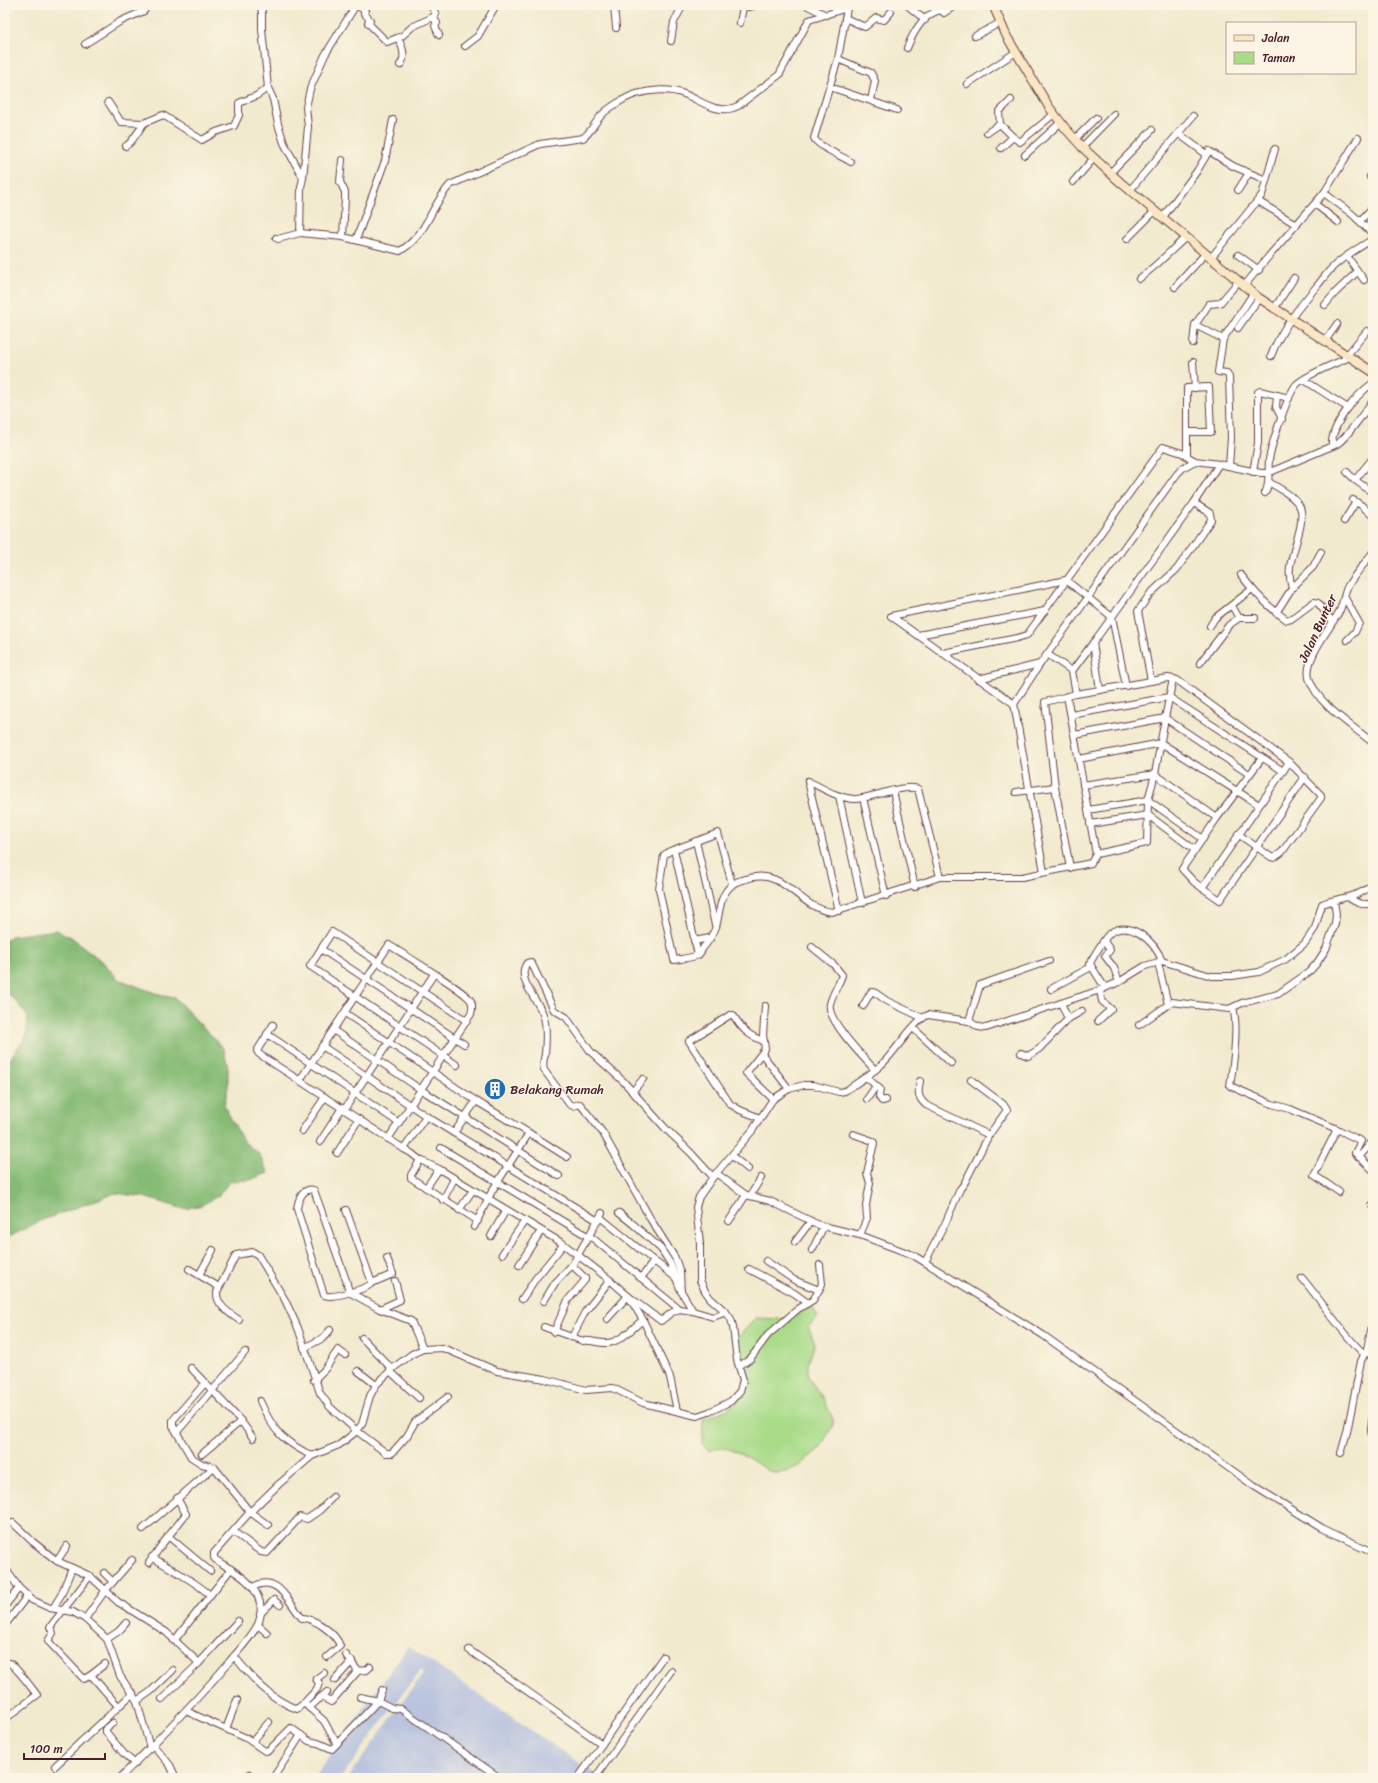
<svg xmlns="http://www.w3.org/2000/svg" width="1378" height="1783" font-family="Sriracha,sans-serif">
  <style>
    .industrial { fill: #bac4de }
    .green { fill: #a9db89; stroke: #7a7d5a }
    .forest { fill: #86bb75; stroke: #686d50 }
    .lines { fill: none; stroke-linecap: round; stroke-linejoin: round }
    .street-casing { stroke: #633d43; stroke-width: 8 }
    .secondary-casing { stroke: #633d43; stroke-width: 10 }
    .street { stroke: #fff; stroke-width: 6 }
    .secondary { stroke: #fbe6c4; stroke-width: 8 }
    .labels { text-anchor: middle; stroke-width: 3; stroke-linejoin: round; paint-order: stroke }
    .street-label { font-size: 13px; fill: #4a1f2b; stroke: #fcf5e5 }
    .poi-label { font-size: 13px; fill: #4a1f2b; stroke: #fcf5e5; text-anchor: start }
  </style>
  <rect width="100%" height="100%" fill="#fcf5e5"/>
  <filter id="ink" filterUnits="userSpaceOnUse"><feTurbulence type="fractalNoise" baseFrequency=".025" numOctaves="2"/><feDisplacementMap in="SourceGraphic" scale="8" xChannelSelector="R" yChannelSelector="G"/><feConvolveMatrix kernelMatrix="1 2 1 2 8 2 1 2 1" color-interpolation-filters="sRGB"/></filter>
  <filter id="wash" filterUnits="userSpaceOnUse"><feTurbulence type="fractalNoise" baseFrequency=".012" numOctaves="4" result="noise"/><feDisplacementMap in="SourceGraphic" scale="16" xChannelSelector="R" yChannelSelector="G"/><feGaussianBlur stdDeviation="0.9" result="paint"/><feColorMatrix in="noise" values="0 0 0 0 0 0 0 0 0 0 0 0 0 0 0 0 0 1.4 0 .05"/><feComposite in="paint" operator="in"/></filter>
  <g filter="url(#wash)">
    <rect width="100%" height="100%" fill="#f2eace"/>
    <path class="industrial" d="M408 1646 601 1778H348L424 1672 421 1669 341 1778H314Z"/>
    <path class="green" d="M810 1306 814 1309 818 1317 808 1327 815 1343 808 1364V1377L824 1400 833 1419V1425L820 1448 800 1465 786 1472 776 1473 769 1471C754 1463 728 1440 710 1451L702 1444 703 1419C714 1415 729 1410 737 1402 750 1387 739 1359 736 1341L738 1337 756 1318 784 1319 793 1317Z"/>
    <path class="forest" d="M56 930 71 937 90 952 105 964 118 979 155 993 174 997 223 1048 228 1067V1086L224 1106 244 1142 259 1154 268 1173 250 1180 230 1181 219 1195 202 1205 184 1209 144 1197 115 1193 40 1221 5 1239V1066L26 1036 28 1017 16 1001 5 991V940L12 936Z"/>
  </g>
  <g filter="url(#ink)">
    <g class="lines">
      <g class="street-casing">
        <g id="street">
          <path d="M260 5 262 12V29L268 88 273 99 278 124 284 143 303 178 301 187 300 233 278 239 276 238"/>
          <path d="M357 5 365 11 364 13 370 20 368 23 387 42 402 36 412 27 433 17"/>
          <path d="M433 5 431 6 436 14 433 17 437 23 435 26 439 35"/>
          <path d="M614 5 616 28"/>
          <path d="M728 5 750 7 756 5"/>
          <path d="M806 5 826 15"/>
          <path d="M907 5 925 20"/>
          <path d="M847 8 838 59 814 138C816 145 843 157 851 162"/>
          <path d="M845 18 865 27 876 18 884 20 891 12"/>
          <path d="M740 23 743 7"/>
          <path d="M975 36 1000 23"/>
          <path d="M398 38C402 46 407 57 400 65"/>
          <path d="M671 41 674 22 683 5"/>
          <path d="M85 44 121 21 144 11 147 5"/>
          <path d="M465 46 478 36 496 5"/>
          <path d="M907 48C913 33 924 13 941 10L944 13 956 5"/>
          <path d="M838 59 871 73 875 81 871 100"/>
          <path d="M967 84 1016 52"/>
          <path d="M830 87 897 110"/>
          <path d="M108 102 121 122 144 123 163 115 202 140 216 132 234 126 239 115V103L256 96 268 88"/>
          <path d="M1000 124 999 112 1011 100"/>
          <path d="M987 133 1000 124 1013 137 1020 142 1054 114"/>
          <path d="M1179 134 1206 154"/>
          <path d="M1075 139 1096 118"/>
          <path d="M126 146C132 143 139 130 144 123"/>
          <path d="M1082 147 1114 114"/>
          <path d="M1001 148 1013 137"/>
          <path d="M1025 155 1060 123"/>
          <path d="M342 160 340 182 345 192V197L343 237"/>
          <path d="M1110 173 1152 130"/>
          <path d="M1370 177 1373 182"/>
          <path d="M303 178 308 127 306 107 310 89 325 55 356 5"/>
          <path d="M1073 182 1094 158"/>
          <path d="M1130 190 1193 116"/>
          <path d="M1238 190 1249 173"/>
          <path d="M1324 193 1352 214 1373 234"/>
          <path d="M1258 201 1297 225"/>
          <path d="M1315 204 1338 222"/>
          <path d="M1163 217 1197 171 1209 151 1233 166 1266 180"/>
          <path d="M1360 221 1373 207"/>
          <path d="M300 233 343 237 400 251C429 233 429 208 450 185L540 144 583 138C591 132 594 124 600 117 606 109 626 97 636 94 650 90 670 88 684 94 702 101 718 116 738 106L779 75 809 20 847 8 849 5"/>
          <path d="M1127 239 1155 211"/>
          <path d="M356 240 385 161 393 120"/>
          <path d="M1238 255 1259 270"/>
          <path d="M1347 256 1364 280"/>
          <path d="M1210 259 1262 195 1275 149"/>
          <path d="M1139 279 1157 264 1186 237"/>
          <path d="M1244 286 1269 256 1324 193 1358 138"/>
          <path d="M1175 287 1205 254"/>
          <path d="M1325 305 1335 293 1357 272"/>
          <path d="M1274 309 1294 278"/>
          <path d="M1195 325 1223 339"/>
          <path d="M1238 328 1259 298"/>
          <path d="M1325 341 1337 324"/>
          <path d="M1193 343 1195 325 1209 304 1220 303 1238 282"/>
          <path d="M1347 355 1367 331"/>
          <path d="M1271 356C1281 329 1299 307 1317 286 1323 279 1328 271 1335 265 1346 255 1360 247 1373 239"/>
          <path d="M1193 362 1195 388"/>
          <path d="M1304 380 1348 408"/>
          <path d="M1277 395 1276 407 1282 419"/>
          <path d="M1372 439 1373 440"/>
          <path d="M1332 446C1330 426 1357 394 1373 383"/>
          <path d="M1187 456V388L1209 387 1211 432H1187"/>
          <path d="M1229 466 1231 438 1229 377 1227 373 1218 372 1223 339 1253 294"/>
          <path d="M1253 472 1258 443V392L1260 391 1289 398"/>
          <path d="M1347 472 1355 480 1373 458"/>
          <path d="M1355 480 1373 493"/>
          <path d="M1269 482C1278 488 1295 496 1300 507 1306 521 1292 551 1290 567 1289 574 1290 581 1292 588"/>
          <path d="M1265 493C1270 486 1268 470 1269 460 1271 446 1287 396 1296 385 1305 375 1336 363 1350 357"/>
          <path d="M1353 500 1361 505 1373 516"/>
          <path d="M1344 521 1356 502"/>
          <path d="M1373 552C1365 563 1356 573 1349 584 1344 591 1344 601 1340 610 1331 628 1304 658 1309 678 1318 706 1352 725 1373 743"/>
          <path d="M1241 575C1254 592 1269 608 1287 620L1291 619 1314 602 1318 603 1332 621"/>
          <path d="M1345 598 1359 623 1355 632 1347 640"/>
          <path d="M1276 613 1292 588 1313 567 1321 552"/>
          <path d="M1239 618H1255"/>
          <path d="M1210 626 1215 618 1252 589"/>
          <path d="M918 635 1045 611"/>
          <path d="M943 653 1017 638 1027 635 1163 447 1182 453 1195 461 1219 464 1261 473H1268L1337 444C1349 436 1362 414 1373 401"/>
          <path d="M1047 654 1072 671"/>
          <path d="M1200 663 1229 625 1239 618 1232 606"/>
          <path d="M978 679 1040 664"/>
          <path d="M1173 679 1177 680 1289 762 1321 795V798L1282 852 1274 858 1271 857 1238 834"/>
          <path d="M1151 681 1138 611 1150 594 1177 569 1211 520 1210 513 1194 503"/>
          <path d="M1126 686 1112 617 1194 503 1219 464"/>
          <path d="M1076 694 1072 671 1093 643"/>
          <path d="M1014 704 1040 664 1177 474 1184 467 1195 461"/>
          <path d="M1071 715 1169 697 1283 771 1289 762"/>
          <path d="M1075 735 1165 718 1249 774"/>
          <path d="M1262 758 1217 818 1182 869 1194 882 1220 900 1305 777"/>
          <path d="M1079 759 1161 743 1259 805"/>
          <path d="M808 781 839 911"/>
          <path d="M1083 785 1155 774 1217 818"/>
          <path d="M893 791 915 887"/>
          <path d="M1016 792 1055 787"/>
          <path d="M839 796 862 903"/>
          <path d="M863 798 886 896"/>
          <path d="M1088 810 1148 800 1203 839"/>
          <path d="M1090 824 1148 815 1195 850"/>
          <path d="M696 841 715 925"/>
          <path d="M674 850 698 955"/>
          <path d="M1096 854 1147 843 1148 800 1155 774 1165 718 1173 679 1168 678 1100 690"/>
          <path d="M1044 872 1014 704 891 616 1066 580 1112 617 1093 643 1100 690 1076 694 1045 702 1055 787 1070 868"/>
          <path d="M940 877H1022L1091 863 1096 854 1067 696"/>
          <path d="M732 884 718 833 670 851 664 855 659 889 674 960C680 959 692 958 698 955 700 954 702 950 703 948 708 942 713 934 716 927 720 913 719 895 732 885 735 882 741 880 746 879 785 866 797 908 832 912L940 877 918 789C906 783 870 799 854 799 838 798 822 788 808 781"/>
          <path d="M1202 888 1283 771"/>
          <path d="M1349 898C1357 903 1363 906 1373 903"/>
          <path d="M694 941 710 938"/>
          <path d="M1104 941 1110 950 1105 956 1114 968 1119 982"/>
          <path d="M812 947 834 965 842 975C839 985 832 994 830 1004 826 1020 864 1058 875 1070"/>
          <path d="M321 949 464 1044"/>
          <path d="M1158 963 1168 1004"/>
          <path d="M1105 988 1090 964C1092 958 1106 936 1110 933 1131 919 1155 942 1162 961"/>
          <path d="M1051 989 1091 967"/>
          <path d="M765 1006 763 1035 765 1049 746 1073 773 1099"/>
          <path d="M863 1006 871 992H874L887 1001 923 1018"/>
          <path d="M1233 1008C1239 1027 1233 1066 1230 1086L1272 1104 1290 1109 1337 1129 1314 1175 1339 1192"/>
          <path d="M345 1013 476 1101 529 1133"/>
          <path d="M1068 1019 1082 1011"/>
          <path d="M969 1021 980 985 1049 961"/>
          <path d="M1098 1021 1111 1009 1102 1001 1100 990"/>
          <path d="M273 1025 257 1051 259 1054 404 1149 411 1153 420 1160 439 1169 562 1243 610 1280 628 1296 643 1320 670 1377 677 1411"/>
          <path d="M1139 1025 1172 1002 1229 1009 1242 1003 1278 994 1309 972 1317 963 1326 949 1335 924 1336 914 1334 901"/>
          <path d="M913 1028 951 1063"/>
          <path d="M333 1030 420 1089 559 1176"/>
          <path d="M267 1034 399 1123"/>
          <path d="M322 1046 426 1116 598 1221"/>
          <path d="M1021 1053 1028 1056 1039 1049 1068 1019 1061 1003"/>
          <path d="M762 1054 789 1089"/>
          <path d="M457 1065 310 966 332 932 467 1021"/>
          <path d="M866 1077 880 1089 879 1097 882 1101 886 1100"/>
          <path d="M300 1080 389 945C403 954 466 991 471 1001 473 1005 472 1010 471 1014L388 1139"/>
          <path d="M920 1081C918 1092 917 1097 926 1105L989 1135"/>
          <path d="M632 1092 643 1079"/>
          <path d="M867 1099 876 1086"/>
          <path d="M344 1110 434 974"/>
          <path d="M760 1118 740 1110 730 1104 689 1041 730 1015H733C742 1029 748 1036 764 1041"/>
          <path d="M1337 1129 1361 1141 1355 1153 1373 1170"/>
          <path d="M302 1131 325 1097"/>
          <path d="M454 1133 476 1101"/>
          <path d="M853 1134 873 1141 874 1143 867 1173 870 1183 866 1205 867 1218 860 1235"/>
          <path d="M320 1142 342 1108"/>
          <path d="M441 1148 589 1237"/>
          <path d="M404 1149 426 1116"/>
          <path d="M337 1153 359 1119"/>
          <path d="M732 1156 748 1169"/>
          <path d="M1359 1157 1373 1141"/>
          <path d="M420 1160 411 1175V1178L478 1221"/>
          <path d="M716 1173 746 1195 770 1201 819 1225 860 1235 913 1255 1043 1335 1254 1486 1322 1528 1373 1552"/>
          <path d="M426 1188 439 1169"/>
          <path d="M750 1196 761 1178"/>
          <path d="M443 1200 454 1179"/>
          <path d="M1372 1205 1373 1206"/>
          <path d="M346 1210 372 1283C367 1289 331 1299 324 1295L297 1209C298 1200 303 1187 314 1190L346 1280 349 1292 380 1309 411 1321 423 1349"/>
          <path d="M459 1210 473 1190"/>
          <path d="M619 1213 633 1224 661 1249 670 1263 681 1291 693 1311"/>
          <path d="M600 1217 654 1261 641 1278"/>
          <path d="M729 1221 746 1195"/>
          <path d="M474 1227 492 1191 529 1133 567 1157"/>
          <path d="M491 1236 506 1210"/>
          <path d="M590 1236 679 1309"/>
          <path d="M795 1242 811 1221"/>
          <path d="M812 1250 824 1226"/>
          <path d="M502 1254 524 1222"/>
          <path d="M654 1261 675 1277"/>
          <path d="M766 1261 794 1280 819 1290 822 1284 820 1265"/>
          <path d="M925 1262 945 1224 960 1189 964 1184 989 1135 1007 1110 1003 1104 971 1080"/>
          <path d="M519 1265 541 1231"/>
          <path d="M189 1269 219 1287"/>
          <path d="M749 1269 794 1293 808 1303"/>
          <path d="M199 1275 213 1250"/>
          <path d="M1302 1278C1323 1303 1340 1331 1364 1354"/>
          <path d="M372 1283 393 1274 387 1258"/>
          <path d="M681 1291 680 1272 675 1258 651 1220 603 1133 580 1104 573 1106 569 1104 544 1070C542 1063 544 1060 545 1054 546 1043 547 1025 543 1014 538 1000 515 978 527 963L530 962 532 964 554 1010 566 1017 591 1052 623 1081 666 1129 690 1152 713 1177"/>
          <path d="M522 1299 536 1278 564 1244"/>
          <path d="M544 1301 555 1283 572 1265 602 1213"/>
          <path d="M380 1309 400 1300 395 1281"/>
          <path d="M607 1319 628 1296 661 1321 671 1313 679 1309 693 1311 713 1317 726 1312"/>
          <path d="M239 1320C229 1313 216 1305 217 1292L236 1255 253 1252 258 1255 285 1300 298 1328 320 1393 330 1407 357 1431 386 1453H392L407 1436 415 1422 448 1397"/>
          <path d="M1373 1321 1367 1349 1373 1360"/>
          <path d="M544 1327 583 1341C591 1340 597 1343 605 1343 619 1344 632 1328 643 1320"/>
          <path d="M554 1332 568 1300 585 1280V1278L572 1265"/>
          <path d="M572 1337 585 1312 610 1280"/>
          <path d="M362 1338 392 1369"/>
          <path d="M304 1348 323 1338 330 1330"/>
          <path d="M739 1366 750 1359 768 1335 798 1309 813 1300 819 1290"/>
          <path d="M191 1368 241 1421 253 1438"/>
          <path d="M358 1371 376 1385"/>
          <path d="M390 1371 419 1398"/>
          <path d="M314 1380 325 1369 338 1350 345 1355"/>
          <path d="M205 1383 173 1420V1426L191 1457 202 1464 214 1467 250 1512 268 1525"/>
          <path d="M260 1401C274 1433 282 1440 312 1456"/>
          <path d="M1373 1414 1371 1430 1373 1445"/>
          <path d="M177 1432 245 1352"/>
          <path d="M1341 1453 1347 1432 1361 1361 1367 1349"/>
          <path d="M202 1454 241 1421"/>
          <path d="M13 1523 33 1542 57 1561 90 1576 118 1602 166 1632 199 1663"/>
          <path d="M143 1529 214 1467"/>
          <path d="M234 1532 261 1552 267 1553 300 1517 307 1519 319 1511 333 1497"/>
          <path d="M168 1536 210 1571"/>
          <path d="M152 1557C172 1570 192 1579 210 1595"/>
          <path d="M57 1561 67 1546"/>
          <path d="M149 1563 163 1543 186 1514 177 1498"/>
          <path d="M5 1568 19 1588 32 1600 50 1608 73 1612 85 1619 107 1639 120 1676 137 1701 150 1748"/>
          <path d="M104 1573 113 1582"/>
          <path d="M90 1576 50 1627 53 1633 48 1641 84 1679 91 1675 118 1706"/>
          <path d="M253 1587C278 1573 288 1602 302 1618 314 1618 336 1633 340 1646L327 1657"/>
          <path d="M5 1606 19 1588"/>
          <path d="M53 1608 61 1595 72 1568"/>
          <path d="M260 1614 274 1600 280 1605"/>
          <path d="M85 1619 105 1591 132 1560"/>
          <path d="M5 1625 28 1595"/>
          <path d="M258 1625 267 1633"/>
          <path d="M107 1639 119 1631 126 1623"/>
          <path d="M174 1641 231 1569"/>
          <path d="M469 1650 602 1744"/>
          <path d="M346 1655 358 1671"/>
          <path d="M234 1656C251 1677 271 1700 297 1709L304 1703 324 1721 337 1744"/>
          <path d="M5 1663H10C21 1673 28 1683 37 1695L5 1719"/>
          <path d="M91 1675 105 1664"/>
          <path d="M335 1680 352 1661"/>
          <path d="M327 1692 321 1697 331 1702 358 1671 367 1670 370 1667"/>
          <path d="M360 1697 378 1701 392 1708 401 1709 500 1778"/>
          <path d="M162 1699 199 1663 238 1621"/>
          <path d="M137 1701 150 1692 173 1670"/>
          <path d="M304 1703 317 1689 319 1683 316 1679 324 1673"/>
          <path d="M309 1708 321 1697"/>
          <path d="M186 1711 246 1738 265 1751 269 1750 291 1728 309 1741 318 1743 332 1749 378 1701 382 1690"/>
          <path d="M113 1723 106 1728V1732L124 1754 135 1764"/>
          <path d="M226 1729 237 1700"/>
          <path d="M252 1742 269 1722"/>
          <path d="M153 1745 170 1765 176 1778"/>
          <path d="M55 1766 133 1693"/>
          <path d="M275 1775 301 1735"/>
          <path d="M120 1778C157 1740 195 1703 229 1662 239 1650 251 1638 258 1624 261 1618 261 1609 260 1603 255 1581 233 1571 216 1560L214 1558V1553L250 1512 279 1484 312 1456 339 1445 357 1431 362 1424 370 1396 376 1385 392 1369 412 1354 423 1349 442 1348 448 1350 497 1371 545 1379 586 1390 613 1388 643 1403 697 1416 709 1412 731 1401 740 1391 743 1380 737 1360 733 1327 731 1319 726 1312 710 1298 705 1291 700 1280V1243L696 1207 699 1197 713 1177 752 1131 773 1099 789 1089 804 1085H813L839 1092 845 1091C857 1083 870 1075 881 1065 894 1054 914 1020 928 1015L969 1021 978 1027 986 1028 1100 990 1119 982 1145 966 1162 961 1211 976H1232L1259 972 1286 959 1305 943 1315 928 1322 904C1340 897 1359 898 1373 884"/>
          <path d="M245 1778 249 1774"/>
          <path d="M578 1778 663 1657"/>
          <path d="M595 1778 671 1671"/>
        </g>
      </g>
      <g class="secondary-casing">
        <path id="secondary" d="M993 5 1007 37 1049 107 1065 128 1082 147 1120 182 1259 298 1373 372"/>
      </g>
      <use href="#street" class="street"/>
      <use href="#secondary" class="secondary"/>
    </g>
  </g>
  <defs>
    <g id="building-disc" transform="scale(1.15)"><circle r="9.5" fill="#1f6fb2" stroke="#fcf5e5"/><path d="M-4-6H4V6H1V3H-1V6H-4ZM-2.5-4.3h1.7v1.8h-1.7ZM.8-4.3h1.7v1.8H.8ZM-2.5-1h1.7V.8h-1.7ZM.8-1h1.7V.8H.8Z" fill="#fff"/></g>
  </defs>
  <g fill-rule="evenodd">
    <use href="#building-disc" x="495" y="1089"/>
  </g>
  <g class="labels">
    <g class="street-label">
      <text transform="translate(1317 628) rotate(-65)" y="5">Jalan Bunter</text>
    </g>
    <g class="poi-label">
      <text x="510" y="1094">Belakang Rumah</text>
    </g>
  </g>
  <rect width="1378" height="1783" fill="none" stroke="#fcf5e5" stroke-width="20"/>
  <rect x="1226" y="22" width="130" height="52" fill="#fcf5e5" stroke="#b59f9b"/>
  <rect x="1234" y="35" width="20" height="6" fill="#fbe6c4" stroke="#b59f9b"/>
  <text x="1262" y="42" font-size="12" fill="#4a1f2b">Jalan</text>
  <rect x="1234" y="52" width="20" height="12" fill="#a9db89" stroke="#b59f9b"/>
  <text x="1262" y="62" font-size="12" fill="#4a1f2b">Taman</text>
  <path d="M24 1753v6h81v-6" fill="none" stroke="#4a1f2b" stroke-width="2"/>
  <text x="30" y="1753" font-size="12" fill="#4a1f2b" stroke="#fcf5e5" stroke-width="3" paint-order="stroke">100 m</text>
</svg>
